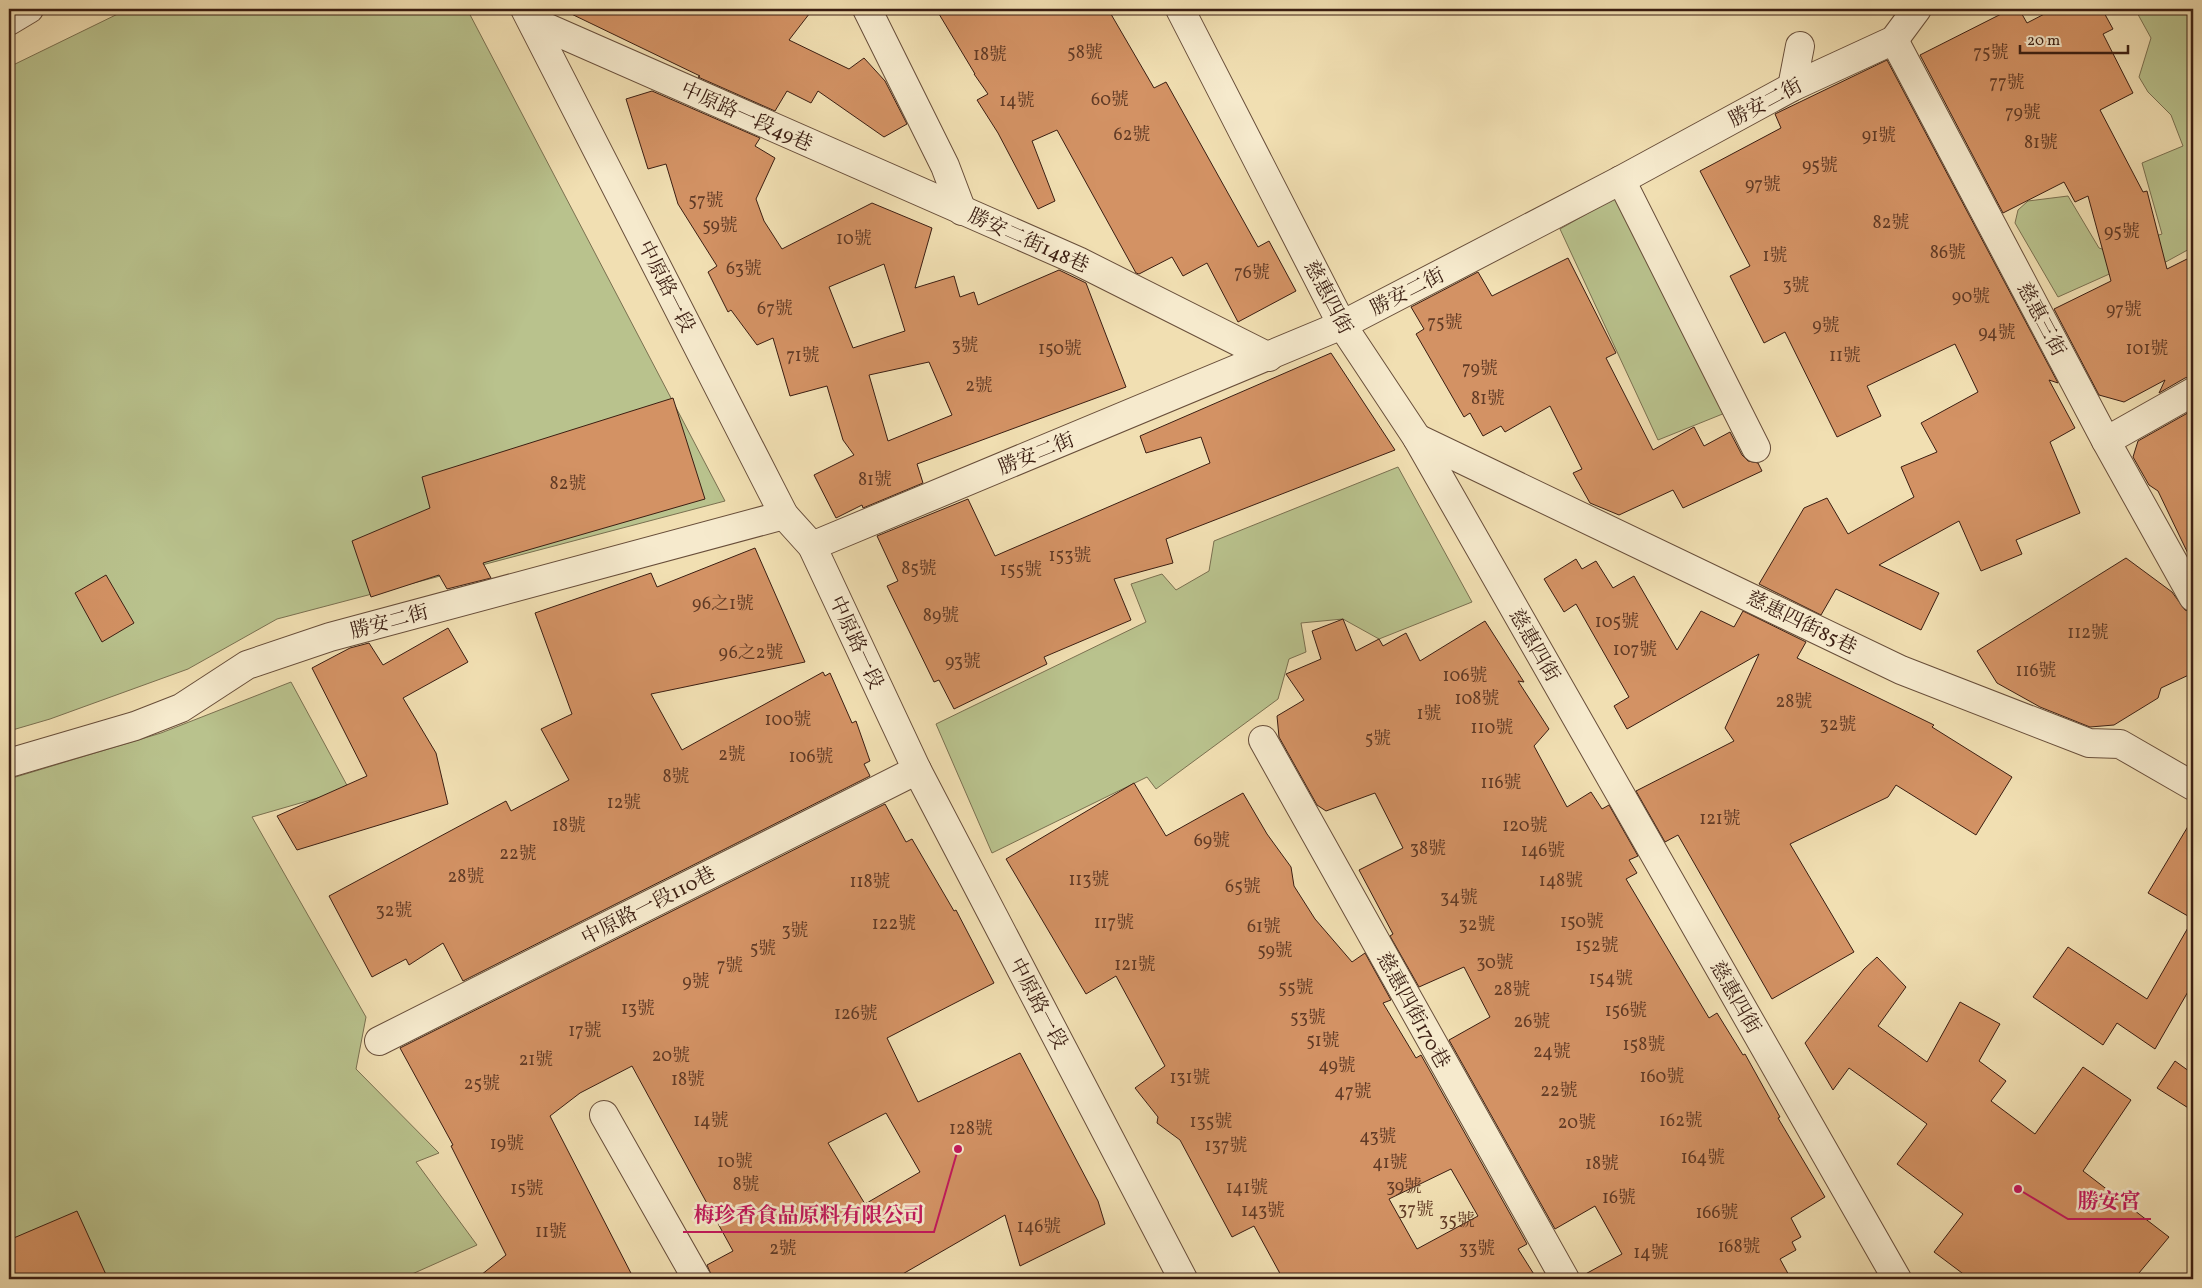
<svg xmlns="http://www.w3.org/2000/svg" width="2202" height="1288" font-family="Vollkorn,'Noto Serif TC',serif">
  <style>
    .green { fill: #b9c28d; stroke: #7a7050 }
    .building { fill: #d39264; stroke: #3b1e12; fill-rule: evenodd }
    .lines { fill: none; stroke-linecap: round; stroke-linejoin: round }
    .minor-casing { stroke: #684e3a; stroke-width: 30 }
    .minor { stroke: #f6eacd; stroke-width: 28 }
    .labels { text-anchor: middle; stroke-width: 5; stroke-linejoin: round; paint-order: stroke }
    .number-label { font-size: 18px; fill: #613b26 }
    .street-label { font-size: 20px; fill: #3b1e12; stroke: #f6eacd }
    .leader { fill: none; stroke: #c2185b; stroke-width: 2 }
    .callout-dot { fill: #c2185b; stroke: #f6eacd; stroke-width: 2 }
    .callout-label { font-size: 21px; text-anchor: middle; font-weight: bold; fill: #c2185b; stroke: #f6eacd; stroke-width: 5; stroke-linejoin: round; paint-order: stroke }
  </style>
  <rect width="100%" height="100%" fill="#f1dfb2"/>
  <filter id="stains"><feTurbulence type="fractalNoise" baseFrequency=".004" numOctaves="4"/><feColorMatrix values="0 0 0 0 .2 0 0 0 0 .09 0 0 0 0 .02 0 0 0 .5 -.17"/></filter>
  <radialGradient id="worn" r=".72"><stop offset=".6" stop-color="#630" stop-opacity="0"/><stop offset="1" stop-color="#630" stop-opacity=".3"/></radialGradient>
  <g class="green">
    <path d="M128 9H467L725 501 277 619 188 669 50 719 9 731V67Z"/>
    <path d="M2135 9H2193V247L2162 264 2154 254 2058 297 2015 223 2018 210 2028 201 2068 196 2099 248 2108 251 2162 234 2142 163 2183 146 2171 115 2148 92 2139 77 2151 38Z"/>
    <path d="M1622 194 1730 411 1658 440 1560 229Z"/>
    <path d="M1398 467 1472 602 1379 639 1343 619 1301 623 1306 652 1289 659 1278 699 1156 789 1147 777 992 853 936 724 1146 622 1131 584 1162 574 1176 590 1209 571 1214 541Z"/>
    <path d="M291 682 349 789 252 817 366 1017 356 1069 439 1153 416 1162 477 1245 401 1279H9V779L161 733Z"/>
  </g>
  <g class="building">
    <path d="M561 9H813L789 40 849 69 864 58 885 81 907 124 884 137 818 91 811 103 787 91 775 111 698 77 700 76Z"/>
    <path d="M936 9H1108L1154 88 1166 82 1258 247 1269 241 1296 291 1238 322 1207 263 1183 276 1172 257 1139 274 1136 273 1057 130 1032 141 1055 201 1038 209 998 133 977 100 988 94 974 74H975Z"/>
    <path d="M2011 9H2019L2027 23 2054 9H2102L2113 29 2103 34 2133 93 2100 110 2143 192 2147 191 2167 269 2193 256V376L2185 378 2159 393 2165 380 2124 402 2099 395 2054 309 2111 281 2088 196 2075 202 2064 182 2003 213 1920 55Z"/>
    <path d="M1887 60 2058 383 2049 380 2075 428 2050 442 2080 513 2016 540 2022 554 1981 571 1959 521 1879 565 1939 593 1921 630 1836 589 1821 615 1759 584 1804 508 1827 498 1848 534 1914 497 1901 467 1937 452 1921 423 1978 392 1955 344 1867 386 1881 416 1837 437 1785 332 1764 343 1730 276 1750 266 1700 171 1781 128 1775 114Z"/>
    <path d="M652 91 760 138 755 146 775 158 756 199 764 221 782 249 872 203 932 228 915 288 954 276 960 297 974 292 978 305 1059 270 1086 283 1126 387 917 464 923 483 863 508 862 505 836 518 814 475 854 455 843 440 827 386 790 396 773 338 757 345 731 310 728 312 708 272 717 266 678 204 666 164 648 169 626 99ZM884 264 905 331 853 348 829 287ZM929 362 952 415 888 441 869 375Z"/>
    <path d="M1568 258 1616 353 1606 358 1653 450 1694 427 1704 446 1730 432 1742 455 1748 461 1758 463 1762 471 1683 508 1673 490 1619 515 1590 503 1573 473 1582 469 1550 406 1505 432 1501 426 1483 436 1470 413 1464 417 1416 334 1424 329 1411 307 1478 272 1492 296Z"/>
    <path d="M1331 353 1395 450 1166 539 1173 563 1114 579 1131 620 1044 657 1047 664 954 709 939 680 934 682 887 586 898 581 877 536 968 499 995 556 1210 463 1201 437 1146 453 1140 436Z"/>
    <path d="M673 398 705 499 483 563 491 578 447 589 439 575 371 597 352 541 430 508 422 477Z"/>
    <path d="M2193 410V564L2158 491 2149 485 2133 457 2138 441Z"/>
    <path d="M755 548 805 662 651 694 682 750 823 672 825 676 830 673 852 723 856 721 870 761 864 764 870 776 463 981 443 943 409 965 406 959 372 977 329 896 506 801 511 811 569 780 541 729 572 714 535 613 651 573 657 587Z"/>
    <path d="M2126 558 2172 592 2185 610 2193 613V673L2161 688 2158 698 2114 725 2090 727 2040 707 1997 683 1977 651Z"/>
    <path d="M1576 559 1582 569 1596 561 1613 588 1634 576 1677 650 1701 611 1734 627 1743 611 1806 642 1797 658 1934 725 1932 727 2012 777 1976 835 1896 785 1888 797 1790 844 1854 952 1772 999 1678 835 1665 842 1636 791 1734 741 1725 728 1759 654 1627 729 1614 706 1629 697 1576 604 1564 612 1544 579Z"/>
    <path d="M106 575 134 623 102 642 75 593Z"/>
    <path d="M1343 619 1356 651 1379 639 1383 646 1406 633 1420 661 1485 621 1524 682 1518 681 1549 729 1534 746 1567 807 1591 792 1602 809 1609 805 1638 856 1629 860 1637 873 1626 879 1709 1018 1717 1013 1743 1055 1745 1054 1780 1117 1778 1118 1825 1197 1791 1218 1801 1237 1792 1242 1796 1250 1780 1259 1791 1279H1581L1580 1277 1622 1254 1595 1206 1555 1229 1449 1040 1490 1017 1464 967 1419 987 1390 936 1393 934 1359 870 1403 848 1375 793 1326 811 1317 805 1279 737 1277 716 1304 700 1286 674 1321 659 1312 631Z"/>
    <path d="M448 628 468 662 403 698 436 753 448 804 297 850 277 816 367 776 312 668 350 648 369 643 383 665Z"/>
    <path d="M1134 783 1166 836 1243 793 1267 834 1291 867 1294 886 1315 919 1352 962 1365 953 1391 1000 1383 1003 1416 1058 1421 1055 1527 1244 1518 1249 1537 1279H1283L1254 1226 1232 1237 1180 1140 1157 1123 1158 1117 1135 1088 1165 1066 1116 976 1086 994 1006 859ZM1451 1169 1478 1216 1417 1249 1389 1199Z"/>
    <path d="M885 804 906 842 912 839 954 911 956 910 994 983 887 1038 918 1102 1020 1053 1098 1201 1105 1224 1020 1266 1005 1215 894 1279H713L707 1265 733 1251 632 1066 580 1093 550 1116 634 1279H476L506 1255 451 1146 453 1145 400 1048ZM886 1113 920 1172 865 1204 828 1143Z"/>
    <path d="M2193 818V983L2155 1049 2117 1023 2103 1045 2033 997 2068 947 2147 999 2193 919 2148 893Z"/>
    <path d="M1877 957 1906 987 1878 1026 1927 1062 1960 1002 2000 1024 1979 1061 2006 1081 1991 1101 2035 1134 2083 1067 2131 1100 2083 1171 2169 1237 2134 1279H1970L1934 1252 1963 1214 1897 1164 1927 1124 1849 1068 1833 1090 1805 1043 1864 969Z"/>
    <path d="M2175 1061 2193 1074V1111L2157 1088Z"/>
    <path d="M77 1211 108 1279H9V1240Z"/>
  </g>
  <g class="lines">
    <g class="minor-casing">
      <g id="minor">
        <path d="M525 9 784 515 812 546 917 770 1183 1279"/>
        <path d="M867 9 945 166 962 211"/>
        <path d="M1180 9 1342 325 1417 438 1897 1279"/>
        <path d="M9 21 29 9"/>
        <path d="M532 21 1078 261 1269 357"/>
        <path d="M1894 40 2106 441 2193 597"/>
        <path d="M1792 87 1800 46"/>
        <path d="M1621 180 1756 448"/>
        <path d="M1417 438 1901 670 2089 743 2120 744 2193 786"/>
        <path d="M2106 441 2193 392"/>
        <path d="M812 546 1342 325 1621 180 1792 87 1894 40 1917 9"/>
        <path d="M1263 740 1565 1279"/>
        <path d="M9 763 135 726 181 708 247 665 330 637 784 515"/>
        <path d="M379 1041 917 770"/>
        <path d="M604 1115 697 1279"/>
      </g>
    </g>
    <use href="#minor" class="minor"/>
  </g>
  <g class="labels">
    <g class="number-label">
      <text x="1085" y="58">58號</text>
      <text x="1991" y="58">75號</text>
      <text x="990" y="60">18號</text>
      <text x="2007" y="88">77號</text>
      <text x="1110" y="105">60號</text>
      <text x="1017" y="106">14號</text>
      <text x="2023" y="118">79號</text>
      <text x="1132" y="140">62號</text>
      <text x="1879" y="141">91號</text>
      <text x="2041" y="148">81號</text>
      <text x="1820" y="171">95號</text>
      <text x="1763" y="190">97號</text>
      <text x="706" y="206">57號</text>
      <text x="1891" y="228">82號</text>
      <text x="720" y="231">59號</text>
      <text x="2122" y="237">95號</text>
      <text x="854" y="244">10號</text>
      <text x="1948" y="258">86號</text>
      <text x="1775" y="261">1號</text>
      <text x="744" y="274">63號</text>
      <text x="1252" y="278">76號</text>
      <text x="1796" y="291">3號</text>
      <text x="1971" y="302">90號</text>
      <text x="775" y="314">67號</text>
      <text x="2124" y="315">97號</text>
      <text x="1445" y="328">75號</text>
      <text x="1826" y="331">9號</text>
      <text x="1997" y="338">94號</text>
      <text x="965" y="351">3號</text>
      <text x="1060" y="354">150號</text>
      <text x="2147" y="354">101號</text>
      <text x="803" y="361">71號</text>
      <text x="1845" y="361">11號</text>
      <text x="1480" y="374">79號</text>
      <text x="979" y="391">2號</text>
      <text x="1488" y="404">81號</text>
      <text x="875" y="485">81號</text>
      <text x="568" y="489">82號</text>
      <text x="1070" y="561">153號</text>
      <text x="919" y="574">85號</text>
      <text x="1021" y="575">155號</text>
      <text x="723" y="609">96之1號</text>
      <text x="941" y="621">89號</text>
      <text x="1617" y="627">105號</text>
      <text x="2088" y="638">112號</text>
      <text x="1635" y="655">107號</text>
      <text x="751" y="658">96之2號</text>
      <text x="963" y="667">93號</text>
      <text x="2036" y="676">116號</text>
      <text x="1465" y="681">106號</text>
      <text x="1477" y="704">108號</text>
      <text x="1794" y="707">28號</text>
      <text x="1429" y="719">1號</text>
      <text x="788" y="725">100號</text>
      <text x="1838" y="730">32號</text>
      <text x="1492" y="733">110號</text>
      <text x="1378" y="744">5號</text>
      <text x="732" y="760">2號</text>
      <text x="811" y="762">106號</text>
      <text x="676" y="782">8號</text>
      <text x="1501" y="788">116號</text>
      <text x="624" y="808">12號</text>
      <text x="1720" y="824">121號</text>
      <text x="569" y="831">18號</text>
      <text x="1525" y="831">120號</text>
      <text x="1212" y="846">69號</text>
      <text x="1428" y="854">38號</text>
      <text x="1543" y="856">146號</text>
      <text x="518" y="859">22號</text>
      <text x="466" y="882">28號</text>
      <text x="1089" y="885">113號</text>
      <text x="1561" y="886">148號</text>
      <text x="870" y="887">118號</text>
      <text x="1243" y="892">65號</text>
      <text x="1459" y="903">34號</text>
      <text x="394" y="916">32號</text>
      <text x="1582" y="927">150號</text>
      <text x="1114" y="928">117號</text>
      <text x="894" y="929">122號</text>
      <text x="1477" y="930">32號</text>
      <text x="1264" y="932">61號</text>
      <text x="795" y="936">3號</text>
      <text x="1597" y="951">152號</text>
      <text x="763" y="954">5號</text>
      <text x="1275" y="956">59號</text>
      <text x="1495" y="968">30號</text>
      <text x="1135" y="970">121號</text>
      <text x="730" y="971">7號</text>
      <text x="1611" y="984">154號</text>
      <text x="696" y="987">9號</text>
      <text x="1296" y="993">55號</text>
      <text x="1512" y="995">28號</text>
      <text x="638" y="1014">13號</text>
      <text x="1626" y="1016">156號</text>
      <text x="856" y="1019">126號</text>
      <text x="1308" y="1023">53號</text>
      <text x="1532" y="1027">26號</text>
      <text x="585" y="1036">17號</text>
      <text x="1323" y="1046">51號</text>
      <text x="1644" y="1050">158號</text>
      <text x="1552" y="1057">24號</text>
      <text x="671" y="1061">20號</text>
      <text x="536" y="1065">21號</text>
      <text x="1337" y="1071">49號</text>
      <text x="1662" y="1082">160號</text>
      <text x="1190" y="1083">131號</text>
      <text x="688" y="1085">18號</text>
      <text x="482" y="1089">25號</text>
      <text x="1559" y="1096">22號</text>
      <text x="1353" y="1097">47號</text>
      <text x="711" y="1126">14號</text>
      <text x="1681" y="1126">162號</text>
      <text x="1211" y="1127">135號</text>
      <text x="1577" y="1128">20號</text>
      <text x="971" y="1134">128號</text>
      <text x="1378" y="1142">43號</text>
      <text x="507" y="1149">19號</text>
      <text x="1226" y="1151">137號</text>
      <text x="1703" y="1163">164號</text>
      <text x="735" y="1167">10號</text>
      <text x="1390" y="1168">41號</text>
      <text x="1602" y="1169">18號</text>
      <text x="746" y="1190">8號</text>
      <text x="1404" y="1192">39號</text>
      <text x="1247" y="1193">141號</text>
      <text x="527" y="1194">15號</text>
      <text x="1619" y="1203">16號</text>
      <text x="1416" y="1215">37號</text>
      <text x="1263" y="1216">143號</text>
      <text x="1717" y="1218">166號</text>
      <text x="1457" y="1226">35號</text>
      <text x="1039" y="1232">146號</text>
      <text x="551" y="1237">11號</text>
      <text x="1739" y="1252">168號</text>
      <text x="783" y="1254">2號</text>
      <text x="1477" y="1254">33號</text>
      <text x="1651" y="1258">14號</text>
    </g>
    <g class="street-label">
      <text transform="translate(1765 102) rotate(-28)" y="7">勝安二街</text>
      <text transform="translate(747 116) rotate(24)" y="7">中原路一段49巷</text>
      <text transform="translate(1029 240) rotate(24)" y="7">勝安二街148巷</text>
      <text transform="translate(667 286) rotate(63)" y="7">中原路一段</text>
      <text transform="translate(1407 291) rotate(-27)" y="7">勝安二街</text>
      <text transform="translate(1329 297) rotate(62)" y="7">慈惠四街</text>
      <text transform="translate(2042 319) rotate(62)" y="7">慈惠三街</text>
      <text transform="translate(1036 453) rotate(-22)" y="7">勝安二街</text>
      <text transform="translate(389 621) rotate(-15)" y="7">勝安二街</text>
      <text transform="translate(1802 622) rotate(26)" y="7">慈惠四街85巷</text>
      <text transform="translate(857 642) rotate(65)" y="7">中原路一段</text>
      <text transform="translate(1535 645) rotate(60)" y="7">慈惠四街</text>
      <text transform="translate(648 905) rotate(-27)" y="7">中原路一段110巷</text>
      <text transform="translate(1736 997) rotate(60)" y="7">慈惠四街</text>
      <text transform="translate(1039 1003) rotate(62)" y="7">中原路一段</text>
      <text transform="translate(1414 1010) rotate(61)" y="7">慈惠四街170巷</text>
    </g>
  </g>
  <path class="leader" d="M2018 1189L2068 1219H2151M958 1149L934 1232H683"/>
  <g class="callout-dot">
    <circle cx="2018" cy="1189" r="5"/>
    <circle cx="958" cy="1149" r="5"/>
  </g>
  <g class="callout-label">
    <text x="2109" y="1208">勝安宮</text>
    <text x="809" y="1222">梅珍香食品原料有限公司</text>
  </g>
  <rect width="2202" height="1288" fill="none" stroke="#f1dfb2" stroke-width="30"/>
  <rect x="10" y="10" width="2182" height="1268" fill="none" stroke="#3b1e12" stroke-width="2.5"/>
  <rect x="15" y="15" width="2172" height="1258" fill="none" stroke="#3b1e12"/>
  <path d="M2020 45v8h108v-8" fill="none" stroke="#3b1e12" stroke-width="2.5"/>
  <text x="2027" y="45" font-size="15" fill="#3b1e12" stroke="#f6eacd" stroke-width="4" paint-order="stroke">20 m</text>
  <rect width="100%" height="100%" filter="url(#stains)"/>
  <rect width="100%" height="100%" fill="url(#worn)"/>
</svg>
